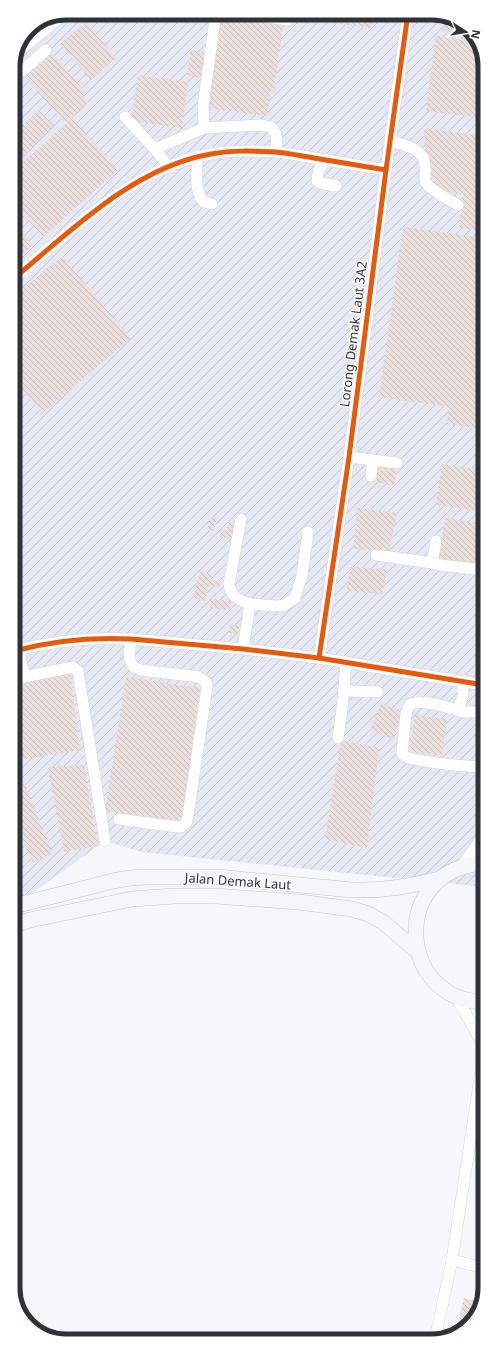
<svg xmlns="http://www.w3.org/2000/svg" width="498" height="1354" font-family="'Noto Sans',sans-serif">
  <style>
    .industrial { fill: url(#industrial-furrows) }
    .building { fill: url(#building-back-hatch) }
    .lines { fill: none; stroke-linecap: round; stroke-linejoin: round }
    .minor-casing { stroke: #d2d4d9; stroke-width: 12 }
    .major-casing { stroke: #c4c7cf; stroke-width: 16 }
    .minor { stroke: #fefefe; stroke-width: 11 }
    .major { stroke: #f5f6fa; stroke-width: 15 }
    .cycleway-casing { stroke: #fff; stroke-width: 8 }
    .cycleway { stroke: #e8590c; stroke-width: 5 }
    .labels { text-anchor: middle; stroke-width: 3; stroke-linejoin: round; paint-order: stroke }
    .street-label { font-size: 13px; fill: #2f3239; stroke: #fff }
    .rim { fill: none; stroke: #2f3239; stroke-width: 5 }
  </style>
  <defs>
    <pattern id="industrial-furrows" width="10" height="10" patternUnits="userSpaceOnUse"><rect width="10" height="10" fill="#e5e8f2"/><path d="M-1 1l2-2M0 10L10 0M9 11l2-2" fill="none" stroke="#c5c7d0"/></pattern>
    <pattern id="building-back-hatch" width="6" height="6" patternUnits="userSpaceOnUse"><rect width="6" height="6" fill="#eadfdc"/><path d="M-1 5l2 2M0 0l6 6M5-1l2 2" fill="none" stroke="#c9c0be"/></pattern>
  </defs>
  <rect width="100%" height="100%" fill="#f6f7fb"/>
  <path class="industrial" d="M66 13H436L467 26 483 52 484 887 142 852 105 841 14 906 13 63 29 28Z"/>
  <g class="building">
    <path d="M157 13H172L163 21Z"/>
    <path d="M287 13H365L373 14 371 28 296 18V15Z"/>
    <path d="M220 16 283 25 274 92 271 91 267 116 206 108Z"/>
    <path d="M444 17 467 26 472 35 442 30Z"/>
    <path d="M86 22 116 58 91 80 60 44Z"/>
    <path d="M436 36 476 41 483 52V118L426 111Z"/>
    <path d="M191 50 205 52 201 78 187 75Z"/>
    <path d="M52 53 86 93 83 96 88 102 65 123 25 77Z"/>
    <path d="M138 75 188 82 182 128 131 121Z"/>
    <path d="M39 110 54 126 13 165V134Z"/>
    <path d="M72 118 118 170 43 237 13 203V171Z"/>
    <path d="M424 128 483 136V231L459 228 463 194 433 190 434 181 426 167Z"/>
    <path d="M13 222 33 245 13 262Z"/>
    <path d="M403 227 483 238 484 429 447 424 449 407 379 397Z"/>
    <path d="M62 256 131 338 42 414 14 380 13 297Z"/>
    <path d="M442 464 484 470V512L436 505Z"/>
    <path d="M372 466 397 469 394 486 372 481Z"/>
    <path d="M357 508 397 513 389 551 353 549Z"/>
    <path d="M210 517 217 518 214 531 207 530Z"/>
    <path d="M445 518 484 524V568L438 561Z"/>
    <path d="M228 521 235 522 232 539 220 537 221 530 226 531Z"/>
    <path d="M351 567 388 569 382 594 346 591Z"/>
    <path d="M200 571 212 574 210 579 220 582 219 588 209 585 205 601 193 598Z"/>
    <path d="M481 579H484V594L478 593Z"/>
    <path d="M211 599 231 601 230 610 210 608Z"/>
    <path d="M230 625 239 626 238 634 229 633Z"/>
    <path d="M70 672 80 750 14 761V687Z"/>
    <path d="M126 677 200 688 182 821 105 811Z"/>
    <path d="M381 704 403 711 393 739 370 730Z"/>
    <path d="M415 715 447 719 442 756 409 751Z"/>
    <path d="M341 740 379 748 367 848 325 839Z"/>
    <path d="M84 765 98 846 64 852 48 767Z"/>
    <path d="M21 775 53 853 33 862 14 823V778Z"/>
    <path d="M464 1298 480 1302 474 1320 455 1333Z"/>
  </g>
  <g class="lines">
    <g class="minor-casing">
      <g id="minor">
        <path d="M219 13 215 20 203 106 204 128 260 125 271 127 276 134 277 152"/>
        <path d="M240 13 287 20"/>
        <path d="M17 53 65 13"/>
        <path d="M13 73H18L22 71 46 50"/>
        <path d="M125 117 155 149 168 166"/>
        <path d="M390 141C404 145 424 148 425 166 426 170 424 177 425 181 429 190 450 200 458 205"/>
        <path d="M155 149 204 128"/>
        <path d="M197 156C198 171 193 191 204 202L212 204"/>
        <path d="M328 160C319 167 318 169 317 181L321 183 336 186"/>
        <path d="M13 279C71 231 134 167 211 154 232 150 254 151 275 152 288 153 301 156 314 158 338 162 362 166 386 170"/>
        <path d="M349 457 373 460 371 476"/>
        <path d="M373 460 397 463"/>
        <path d="M241 519 229 584C230 596 239 600 250 604L243 649"/>
        <path d="M436 541 432 563 440 565 484 570"/>
        <path d="M376 555 432 563"/>
        <path d="M250 604 277 606 285 605 295 598 302 575 308 532"/>
        <path d="M19 650 24 677 73 667 78 671 105 841"/>
        <path d="M14 651C51 641 92 637 131 639L243 649 319 658 484 685"/>
        <path d="M319 658 349 457 386 170 408 13"/>
        <path d="M463 681V695L458 710 463 712H484"/>
        <path d="M344 688 351 691 378 692"/>
        <path d="M458 710C444 707 425 699 410 704L406 713 402 753C404 756 406 757 409 758 421 761 475 769 484 766"/>
        <path d="M338 738 343 701 346 662"/>
        <path d="M119 819 177 827H181L186 823 188 816 207 687 206 682 199 677 141 670C125 666 130 652 131 639"/>
        <path d="M462 866 484 835"/>
        <path d="M456 997 484 1046"/>
        <path d="M452 1260 485 1268"/>
        <path d="M435 1339 452 1260 485 1045"/>
      </g>
    </g>
    <g class="major-casing">
      <g id="major">
        <path d="M484 863C389 869 397 1002 485 1002"/>
        <path d="M14 906 113 881 130 878 146 877H218L352 890C384 891 410 886 440 879"/>
        <path d="M14 925 30 920 132 899 174 896H215L299 902 352 909 368 914 383 922 418 952"/>
      </g>
    </g>
    <use href="#minor" class="minor"/>
    <use href="#major" class="major"/>
    <g class="cycleway-casing">
      <g id="cycleway">
        <path d="M13 279C71 231 134 167 211 154 232 150 254 151 275 152 288 153 301 156 314 158 338 162 362 166 386 170"/>
        <path d="M14 651C51 641 92 637 131 639L243 649 319 658 484 685"/>
        <path d="M319 658 349 457 386 170 408 13"/>
      </g>
    </g>
    <use href="#cycleway" class="cycleway"/>
  </g>
  <g class="labels">
    <g class="street-label">
      <text transform="translate(353 334) rotate(-83)" y="5">Lorong Demak Laut 3A2</text>
      <text transform="translate(238 881) rotate(4)" y="5">Jalan Demak Laut</text>
    </g>
  </g>
  <path d="M0 0H498V1354H0ZM66 20H432A46 46 0 0 1 478 66V1288A46 46 0 0 1 432 1334H66A46 46 0 0 1 20 1288V66A46 46 0 0 1 66 20Z" fill="#fff" fill-rule="evenodd"/>
  <path class="rim" d="M66 20H432A46 46 0 0 1 478 66V1288A46 46 0 0 1 432 1334H66A46 46 0 0 1 20 1288V66A46 46 0 0 1 66 20Z"/>
  <g transform="translate(466 32) rotate(102)" stroke="#ffffff" stroke-width="3" paint-order="stroke">
  <path d="M0-3L7 15L0 10L-7 15Z" fill="#2f3239"/>
  <text y="-6" font-size="11" font-weight="bold" text-anchor="middle" fill="#2f3239">N</text>
  </g>
</svg>
